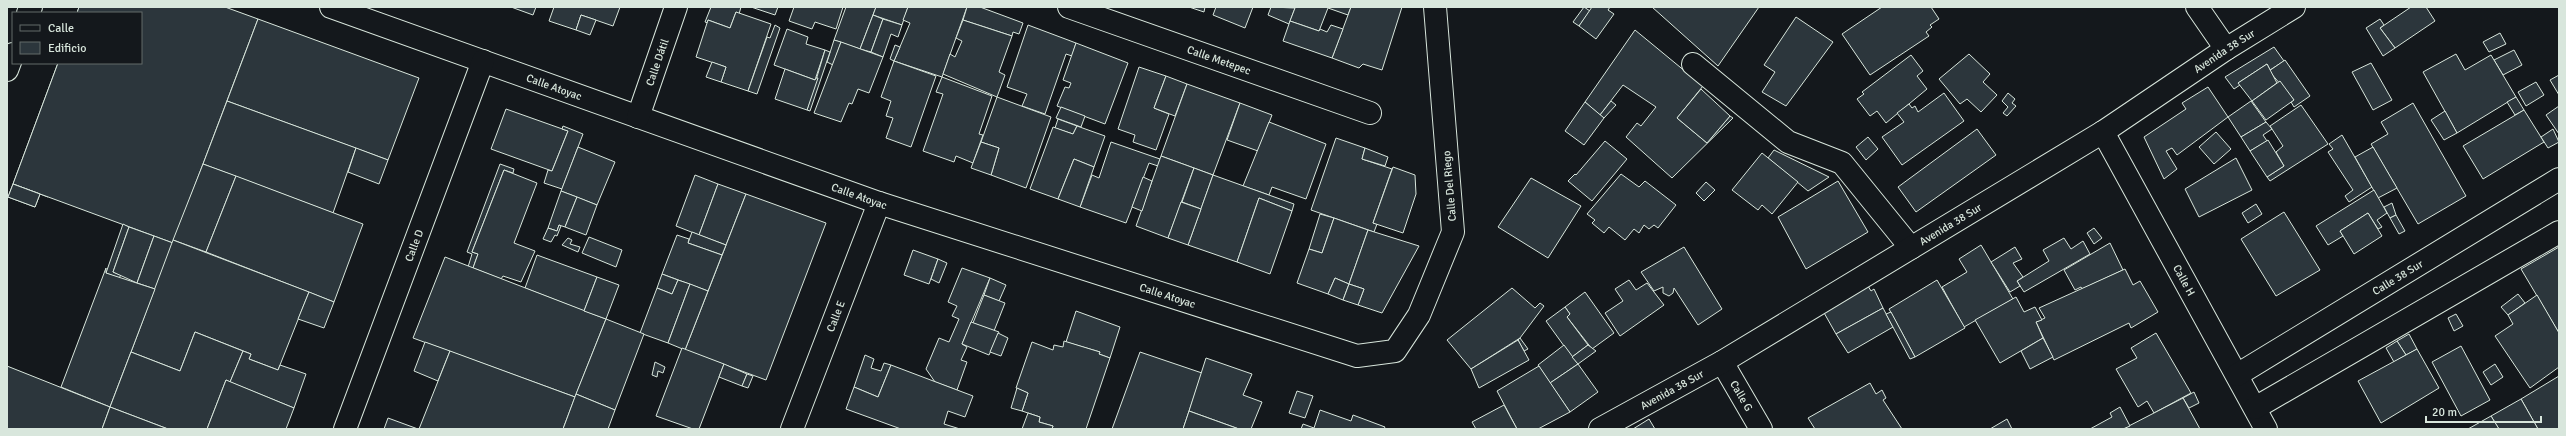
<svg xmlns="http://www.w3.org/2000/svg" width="2566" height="436" font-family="Signika,sans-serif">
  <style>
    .building { fill: #2c363c; stroke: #d8e6dc }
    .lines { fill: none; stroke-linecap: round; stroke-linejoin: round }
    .minor-casing { stroke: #d8e6dc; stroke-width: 24 }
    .minor { stroke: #14181c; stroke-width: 22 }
    .labels { text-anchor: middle; stroke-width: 3; stroke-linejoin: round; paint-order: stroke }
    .street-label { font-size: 11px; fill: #d8e6dc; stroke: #14181c }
  </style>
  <rect width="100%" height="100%" fill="#14181c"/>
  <g class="building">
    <path d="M79 7H215L48 197 13 184 58 63H141V13H77Z"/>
    <path d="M79 7H225L258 19 173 243 13 184 58 63H141V13H77Z"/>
    <path d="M511 7H536L533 15Z"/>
    <path d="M554 7H620L613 26 581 15 576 30 549 21Z"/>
    <path d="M711 7H741L739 14 736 12 730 28 708 20V23L705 22Z"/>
    <path d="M751 7H778L775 15Z"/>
    <path d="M794 7H843L836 29 815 22 812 29 789 21Z"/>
    <path d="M846 7H876L860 49 834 40Z"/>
    <path d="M876 7H908L902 25 873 15Z"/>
    <path d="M908 7H967L942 77 894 61 910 23 903 20Z"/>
    <path d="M967 7H980L1023 23 1019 34 1013 32 1012 36 963 20Z"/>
    <path d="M1189 7H1205L1204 12Z"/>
    <path d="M1216 7H1253L1245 28 1213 15Z"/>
    <path d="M1271 7 1295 8 1289 24 1268 15Z"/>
    <path d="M1292 7H1351L1348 15 1328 8 1319 31 1290 21 1295 8Z"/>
    <path d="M1351 7H1402L1382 70 1363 64 1359 68 1332 58Z"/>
    <path d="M1584 7 1590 11 1579 26 1573 22Z"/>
    <path d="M1592 7H1610L1608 10 1614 14 1596 39 1579 26Z"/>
    <path d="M1652 7H1759L1718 66Z"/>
    <path d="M1882 7H1931L1939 19 1930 25 1932 27 1926 32 1929 36 1870 75 1842 34Z"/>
    <path d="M2411 7H2426L2435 21 2395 48 2380 28Z"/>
    <path d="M736 12 771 24 748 91 721 82 726 67 696 57 708 20 730 28Z"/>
    <path d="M581 15 596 20 590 35 576 30Z"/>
    <path d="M873 15 883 19 871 52 860 49Z"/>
    <path d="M1796 17 1833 42 1786 106 1762 92 1775 72 1764 65Z"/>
    <path d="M258 19 419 78 388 160 227 101Z"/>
    <path d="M883 19 902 25 898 37 891 34 883 57 871 52Z"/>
    <path d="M2380 19 2384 25 2380 28 2395 48 2383 56 2366 28Z"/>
    <path d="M963 20 1012 36 999 72 1005 75 997 97 943 74 950 54 955 57 962 41 956 38Z"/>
    <path d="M1290 21 1319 31 1320 29 1327 32 1331 25 1343 29 1332 58 1283 41Z"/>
    <path d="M775 25 780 28 757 94 748 91 767 37 770 38Z"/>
    <path d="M1028 25 1076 43 1072 56 1066 54 1045 114 1022 106 1027 94 1007 87Z"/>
    <path d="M787 29 808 37 806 44 825 50 815 80 774 65Z"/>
    <path d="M1635 30 1703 86 1677 118 1707 143 1730 116 1733 118 1672 178 1626 137 1637 123 1641 126 1656 107 1623 85 1600 115 1585 102Z"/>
    <path d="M2500 33 2506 44 2489 52 2483 42Z"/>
    <path d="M834 40 841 42 833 65 827 62Z"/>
    <path d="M841 42 883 57 869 93 858 89 852 104 849 103 841 122 814 113Z"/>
    <path d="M1076 43 1128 63 1105 124 1057 106 1065 87 1069 88 1071 83 1063 80Z"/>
    <path d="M895 45 900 47 894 61 890 59Z"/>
    <path d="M2274 47 2284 61 2270 70 2267 64 2238 83 2240 85 2234 89 2225 77Z"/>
    <path d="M825 50 830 52 810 111 807 110Z"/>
    <path d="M2514 50 2522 65 2503 75 2494 60Z"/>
    <path d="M1969 54 1990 74 1983 82 1997 95 1981 112 1967 99 1960 104 1939 79Z"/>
    <path d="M2456 54 2465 70 2491 55 2516 97 2457 133 2423 72Z"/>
    <path d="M1911 55 1923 71 1917 76 1927 89 1886 123 1877 111 1870 116 1857 99 1864 94 1862 92Z"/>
    <path d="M2285 60 2310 96 2294 107 2291 102 2294 100 2269 71Z"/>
    <path d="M894 61 936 76 911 147 886 138 893 118 886 116 891 101 881 97Z"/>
    <path d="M712 62 726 67 721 82 706 77Z"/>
    <path d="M2371 63 2392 100 2373 110 2352 72Z"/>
    <path d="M2267 64 2277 83 2252 101 2238 83Z"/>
    <path d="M1139 67 1166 76 1154 108 1169 114 1156 150 1133 142 1135 135 1118 129Z"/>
    <path d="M785 69 815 80 816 78H818L807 110 775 99Z"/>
    <path d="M2559 75V95L2550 80Z"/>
    <path d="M1166 76 1187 84 1175 116 1154 108Z"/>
    <path d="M942 77 992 96 979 134 983 135 973 163 956 156 954 162 923 151 943 94 936 92Z"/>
    <path d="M2280 81 2294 100 2266 120 2252 101Z"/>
    <path d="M2536 82 2544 95 2526 106 2518 92Z"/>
    <path d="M1187 84 1240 103 1213 175 1161 156Z"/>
    <path d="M2208 87 2228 117 2177 155 2172 148 2166 151 2177 169 2164 179 2144 137 2186 109 2182 103Z"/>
    <path d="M1701 89 1730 116 1707 143 1677 118Z"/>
    <path d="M1944 93 1964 121 1902 165 1882 137 1904 122 1897 113 1909 104 1912 108 1915 106 1918 112Z"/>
    <path d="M2008 93 2015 99 2012 103 2016 106 2007 116 2003 113 2008 107 2002 101Z"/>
    <path d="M997 97 1051 117 1026 188 991 175 999 148 981 142Z"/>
    <path d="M2516 97 2524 110 2515 115 2507 102Z"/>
    <path d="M227 101 356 148 333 213 203 164Z"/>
    <path d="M1611 101 1616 105 1604 118 1600 115Z"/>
    <path d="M2251 101 2266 122 2241 137 2228 117Z"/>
    <path d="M1585 102 1604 118 1584 145 1565 131Z"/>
    <path d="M1240 103 1272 115 1258 151 1227 140Z"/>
    <path d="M2413 103 2466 196 2418 224 2371 144 2388 134 2381 122Z"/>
    <path d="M2301 105 2328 144 2270 181 2267 177 2284 166 2276 152 2283 146 2270 126Z"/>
    <path d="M2559 106V134L2546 115Z"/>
    <path d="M1061 107 1085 116 1081 127 1056 118Z"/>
    <path d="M506 109 568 131 552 171 491 149Z"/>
    <path d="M2524 110 2544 142 2483 179 2463 146Z"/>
    <path d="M2445 111 2457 133 2444 140 2431 120Z"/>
    <path d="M1058 119 1077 126 1073 134 1055 128Z"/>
    <path d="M1269 122 1326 144 1306 199 1272 187 1269 195 1243 186Z"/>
    <path d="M2266 122 2272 129 2263 135 2267 141 2250 151 2241 137Z"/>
    <path d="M563 126 583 134 562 189 544 183 548 170 552 171 568 131 562 129Z"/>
    <path d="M1077 126 1105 136 1094 167 1074 159 1058 199 1030 189 1053 127 1073 134Z"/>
    <path d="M1977 129 1996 155 1916 212 1898 187Z"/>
    <path d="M2553 129 2559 142 2548 148 2541 137Z"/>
    <path d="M2216 132 2231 149 2214 164 2199 147Z"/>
    <path d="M2342 135 2372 187 2349 202 2345 196 2353 190 2328 152 2333 149 2329 144Z"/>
    <path d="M1868 137 1878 149 1866 160 1856 147Z"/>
    <path d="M1336 138 1365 148 1362 159 1392 169 1373 223 1377 224 1374 232 1311 210Z"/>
    <path d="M2268 140 2284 166 2267 177 2250 151Z"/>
    <path d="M1605 141 1627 159 1592 201 1568 181 1575 174 1576 175Z"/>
    <path d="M981 142 999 148 991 175 971 168Z"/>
    <path d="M1111 142 1160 159 1158 166 1149 163 1126 223 1080 207 1092 175 1099 178Z"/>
    <path d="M578 147 615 162 597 205 561 191Z"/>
    <path d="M2373 147 2397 188 2378 198 2355 157Z"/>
    <path d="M356 148 388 160 379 184 348 172Z"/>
    <path d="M1365 148 1388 157 1385 166 1362 159Z"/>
    <path d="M1774 150 1829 177 1808 191 1768 158Z"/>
    <path d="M1762 153 1798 182 1772 214 1762 205 1758 210 1732 190Z"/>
    <path d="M1161 156 1194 168 1168 238 1136 226Z"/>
    <path d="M2236 158 2252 190 2199 217 2185 189Z"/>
    <path d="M1074 159 1094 167 1080 207 1058 199Z"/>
    <path d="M203 164 236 176 206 252 173 240Z"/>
    <path d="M500 164 514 169 513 173 504 170 472 252 478 254 473 268 468 267 472 254 467 252Z"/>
    <path d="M1393 167 1415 175 1416 194 1403 233 1373 223Z"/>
    <path d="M1194 168 1213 175 1201 209 1182 202Z"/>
    <path d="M504 170 537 183 514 243 535 251 521 282 503 276 501 279 473 268 478 254 472 252Z"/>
    <path d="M1621 174 1639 187 1645 181 1676 205 1658 228 1654 225 1649 229 1644 225 1639 233 1634 229 1625 240 1609 227 1604 233 1592 223 1595 220 1587 214Z"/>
    <path d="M695 175 718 184 699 235 676 226Z"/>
    <path d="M1213 175 1294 204 1292 211 1259 198 1237 262 1188 245Z"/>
    <path d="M236 176 363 224 334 302 206 252Z"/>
    <path d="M1143 177 1152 181 1142 211 1132 207Z"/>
    <path d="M1531 178 1581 206 1548 258 1498 227Z"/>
    <path d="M1838 181 1868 232 1806 269 1778 217Z"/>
    <path d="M1706 182 1715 190 1704 201 1696 193Z"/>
    <path d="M13 184 40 194 35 207 8 197Z"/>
    <path d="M13 184 40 194 35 207 8 197Z"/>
    <path d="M718 184 746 194 726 245 699 235Z"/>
    <path d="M2374 190 2387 213 2377 220 2382 227 2378 229 2368 213 2340 231 2343 236 2328 245 2316 226Z"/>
    <path d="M561 191 577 197 565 227 559 225 557 231 548 228Z"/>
    <path d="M746 194 826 223 766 380 685 350Z"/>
    <path d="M577 197 597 205 586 235 565 227Z"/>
    <path d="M1259 198 1292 211 1270 274 1237 262Z"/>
    <path d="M1181 202 1201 209 1188 245 1168 238Z"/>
    <path d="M2392 203 2396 215 2390 218 2384 207Z"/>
    <path d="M2256 204 2262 214 2248 223 2242 213Z"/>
    <path d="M2284 212 2320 270 2276 296 2241 239Z"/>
    <path d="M2368 213 2382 236 2354 254 2340 231Z"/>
    <path d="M1320 214 1334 218 1322 253 1309 249Z"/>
    <path d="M2396 215 2405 231 2399 234 2390 218Z"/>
    <path d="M1334 218 1368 230 1349 284 1335 278 1328 294 1297 283 1309 249 1322 253Z"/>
    <path d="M123 224 129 227 113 272 121 275 119 278 106 273Z"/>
    <path d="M559 225 561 226 557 236 555 235 551 242 543 239 548 228 557 231Z"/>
    <path d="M129 227 154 236 137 283 113 272Z"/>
    <path d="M2094 228 2102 238 2094 244 2087 233Z"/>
    <path d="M1368 230 1419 246 1382 313 1358 305 1364 289 1349 284Z"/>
    <path d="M692 232 726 245 722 255 688 243Z"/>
    <path d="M677 235 689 239 688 243 722 255 708 291 662 274Z"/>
    <path d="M154 236 173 243 155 289 137 283Z"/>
    <path d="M589 237 622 250 616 267 582 253Z"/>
    <path d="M568 238 572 240 570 244 580 247 578 252 562 245Z"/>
    <path d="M2064 238 2071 249 2083 241 2090 254 2024 292 2017 281 2049 261 2043 250Z"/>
    <path d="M173 240 309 292 278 370 249 359 251 354 195 332 180 371 131 352Z"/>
    <path d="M2110 243 2123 270 2082 289 2081 287 2075 290 2064 270Z"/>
    <path d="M1981 245 2013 299 1964 327 1942 287 1967 272 1959 259Z"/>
    <path d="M1684 247 1722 309 1698 325 1674 288 1673 293 1669 296 1663 293V287L1654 291 1641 272Z"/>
    <path d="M2015 247 2022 259 2013 263 2023 277 2017 281 2020 286 2010 292 1991 262Z"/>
    <path d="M2559 247V333L2521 269Z"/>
    <path d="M913 250 938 259 929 284 904 275Z"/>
    <path d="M537 255 597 277 584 311 525 288Z"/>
    <path d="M445 257 606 319 575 397 413 338Z"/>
    <path d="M938 259 947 263 939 283 931 279Z"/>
    <path d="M106 268V273L155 289 110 407 61 387Z"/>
    <path d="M962 268 990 278 962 344 967 347 961 360 967 362 957 390 935 382 926 369 939 338 949 342 959 319 952 316 957 306 948 302Z"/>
    <path d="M2125 269 2133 285 2140 281 2158 312 2131 328 2129 323 2054 360 2036 322 2045 318 2039 308Z"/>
    <path d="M662 274 678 280 672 294 657 288Z"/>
    <path d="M597 277 619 285 606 319 584 311Z"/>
    <path d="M990 278 1006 285 999 301 984 295Z"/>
    <path d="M1335 278 1349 284 1343 300 1328 294Z"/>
    <path d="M678 280 690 284 668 343 640 333 657 288 672 294Z"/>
    <path d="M1629 280 1636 290 1647 283 1664 305 1620 336 1605 313 1623 301 1615 289Z"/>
    <path d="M1937 280 1965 328 1915 357 1889 309Z"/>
    <path d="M690 284 708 291 685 350 668 343Z"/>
    <path d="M1349 284 1364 289 1358 305 1343 300Z"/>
    <path d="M1868 286 1871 291 1874 289 1883 308 1836 334 1823 311Z"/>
    <path d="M1512 288 1535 308 1540 303 1544 306 1520 338 1471 369 1447 340Z"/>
    <path d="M309 292 334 302 324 328 298 319Z"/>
    <path d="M1585 292 1614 333 1592 349 1567 317 1570 314 1565 307Z"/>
    <path d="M2518 294 2525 303 2508 315 2501 307Z"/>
    <path d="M984 295 1005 303 994 331 973 323Z"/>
    <path d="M2537 295 2559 333V367L2530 388 2495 336 2513 324 2508 315Z"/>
    <path d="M2016 297 2024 312 2035 307 2042 320 2036 322 2043 338 2000 363 1975 320Z"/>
    <path d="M1565 307 1570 314 1567 317 1588 345 1572 357 1546 321Z"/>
    <path d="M1883 308 1893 327 1848 353 1836 334Z"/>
    <path d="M1076 311 1120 327 1110 358 1099 354 1100 352 1066 342Z"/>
    <path d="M1891 312 1915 357 1910 359 1886 314Z"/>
    <path d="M2456 314 2463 326 2454 331 2448 318Z"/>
    <path d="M606 319 644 334 615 410 576 394Z"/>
    <path d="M971 322 999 332 989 355 962 344Z"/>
    <path d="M195 332 243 351 230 382 226 380 207 429H168L110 407 131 352 180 371Z"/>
    <path d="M998 333 1008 338 1001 356 990 352Z"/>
    <path d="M2156 333 2191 393 2154 413 2147 401 2138 407 2116 369 2137 358 2131 348Z"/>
    <path d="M2409 334 2417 349 2406 355 2397 341Z"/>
    <path d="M1520 338 1528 349 1524 351 1518 340Z"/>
    <path d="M2043 338 2053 357 2030 369 2021 351Z"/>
    <path d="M1518 340 1529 360 1479 388 1471 369Z"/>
    <path d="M1064 341 1100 352 1099 354 1110 358 1086 429H1052L1053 426 1039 422 1040 417 1022 411 1028 393 1016 388 1032 342 1053 350 1054 345 1063 347Z"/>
    <path d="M2397 341 2406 355 2394 362 2386 348Z"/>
    <path d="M425 342 450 351 438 381 414 371Z"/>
    <path d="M1564 345 1578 364 1550 383 1538 365Z"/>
    <path d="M1588 345 1596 351 1578 364 1572 357Z"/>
    <path d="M2461 346 2490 400 2461 416 2432 362Z"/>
    <path d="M682 348 724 364 699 429H693L656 416Z"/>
    <path d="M2417 349 2439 388 2381 423 2358 381Z"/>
    <path d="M243 351 251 354 249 359 278 370 280 365 306 374 294 408 230 382Z"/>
    <path d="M450 351 575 397 563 429H419Z"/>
    <path d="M1140 352 1202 373 1183 429H1112Z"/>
    <path d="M865 355 874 359 871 368 881 371 884 363 891 365 878 397 854 387Z"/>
    <path d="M1206 358 1252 374 1243 395 1262 402 1251 429H1239L1189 411Z"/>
    <path d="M655 362 665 367 663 373 658 371 657 377 652 375Z"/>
    <path d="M724 364 747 374 742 386 719 377Z"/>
    <path d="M1578 364 1598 392 1570 412 1550 383Z"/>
    <path d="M2495 364 2503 377 2491 385 2483 372Z"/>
    <path d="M891 365 973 396 965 417 948 411 944 424 960 429H901L846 409 854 387 878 397Z"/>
    <path d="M7 366 110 407 102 429H7Z"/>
    <path d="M1539 366 1570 412 1538 429H1517L1497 391Z"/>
    <path d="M747 374 753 376 748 388 742 386Z"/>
    <path d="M2559 376V429H2538L2521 399Z"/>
    <path d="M226 380 294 408 286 429H207Z"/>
    <path d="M1870 383 1876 394 1882 390 1886 398 1883 400 1902 429H1815L1808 418Z"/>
    <path d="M1017 388 1028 393 1022 411 1011 408Z"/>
    <path d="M1297 391 1313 396 1305 418 1289 413Z"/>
    <path d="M2194 392 2199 403 2189 408 2183 398Z"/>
    <path d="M576 394 615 410 608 429H563Z"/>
    <path d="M2183 398 2200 429H2123L2154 413Z"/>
    <path d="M2521 399 2538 429H2499L2491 416Z"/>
    <path d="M1504 405 1517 429H1476L1472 422Z"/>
    <path d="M110 407 168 429H102Z"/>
    <path d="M2120 407 2130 426 2123 429H2090L2112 417 2110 413Z"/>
    <path d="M1320 410 1351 421 1353 415 1385 427 1384 429H1301L1303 424 1314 428Z"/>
    <path d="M1189 411 1239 429H1183Z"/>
    <path d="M1028 413 1040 417 1039 422 1053 426 1052 429H1022Z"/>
    <path d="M2491 416 2499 429H2468Z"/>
    <path d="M388 418 418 429H384Z"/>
    <path d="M1649 419 1655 429H1633Z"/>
    <path d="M2007 419 2012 429H1990Z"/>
  </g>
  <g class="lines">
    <g class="minor-casing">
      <g id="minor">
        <path id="s1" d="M331 7 879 203 1357 356 1395 351 1419 315 1453 232 1435 7"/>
        <path id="s2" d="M1069 7 1370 113"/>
        <path d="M2197 7 2226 49"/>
        <path d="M28 13 31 7"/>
        <path d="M1693 64 1788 142 1842 163 1911 248"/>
        <path d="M7 70 13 54"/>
        <path id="s3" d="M638 117 676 7"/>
        <path id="s4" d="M2103 132 2266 429"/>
        <path id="s5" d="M1722 362 1761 429"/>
        <path id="s6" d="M2237 375 2559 179"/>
        <path d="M2255 408 2559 232"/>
        <path id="s7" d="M345 429 483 61"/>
        <path id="s8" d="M792 429 879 203"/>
        <path id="s9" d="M1600 429 1722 362 2103 132 2226 49 2294 7"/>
      </g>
    </g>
    <use href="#minor" class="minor"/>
  </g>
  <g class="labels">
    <g class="street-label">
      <text dy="4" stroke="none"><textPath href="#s9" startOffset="730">Avenida 38 Sur</textPath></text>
      <text dy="4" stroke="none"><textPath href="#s2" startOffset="159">Calle Metepec</textPath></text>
      <text dy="4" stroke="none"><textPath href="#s3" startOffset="58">Calle Dátil</textPath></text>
      <text dy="4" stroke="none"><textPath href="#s1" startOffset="237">Calle Atoyac</textPath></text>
      <text transform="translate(1449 186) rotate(-95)" y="4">Calle Del Riego</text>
      <text dy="4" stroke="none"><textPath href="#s1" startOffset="561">Calle Atoyac</textPath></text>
      <text dy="4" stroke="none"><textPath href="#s9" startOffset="406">Avenida 38 Sur</textPath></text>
      <text dy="4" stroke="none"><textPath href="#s7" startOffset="196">Calle D</textPath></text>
      <text dy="4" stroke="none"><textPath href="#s6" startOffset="188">Calle 38 Sur</textPath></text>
      <text dy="4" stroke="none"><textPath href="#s4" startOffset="169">Calle H</textPath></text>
      <text dy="4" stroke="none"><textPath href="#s1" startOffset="885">Calle Atoyac</textPath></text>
      <text dy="4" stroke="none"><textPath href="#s8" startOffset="121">Calle E</textPath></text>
      <text dy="4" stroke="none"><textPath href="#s9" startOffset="82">Avenida 38 Sur</textPath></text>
      <text dy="4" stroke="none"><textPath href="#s5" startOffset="39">Calle G</textPath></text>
    </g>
  </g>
  <rect width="2566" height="436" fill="none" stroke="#d8e6dc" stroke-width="16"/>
  <rect x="12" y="12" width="130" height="52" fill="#14181c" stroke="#626a69"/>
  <rect x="20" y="25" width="20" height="6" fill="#14181c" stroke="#626a69"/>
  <text x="48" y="32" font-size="12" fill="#d8e6dc">Calle</text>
  <rect x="20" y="42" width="20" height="12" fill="#2c363c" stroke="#626a69"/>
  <text x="48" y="52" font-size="12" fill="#d8e6dc">Edificio</text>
  <path d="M2426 416v6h115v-6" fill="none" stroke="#d8e6dc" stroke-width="2"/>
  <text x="2432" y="416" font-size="12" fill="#d8e6dc" stroke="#14181c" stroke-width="3" paint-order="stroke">20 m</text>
</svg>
